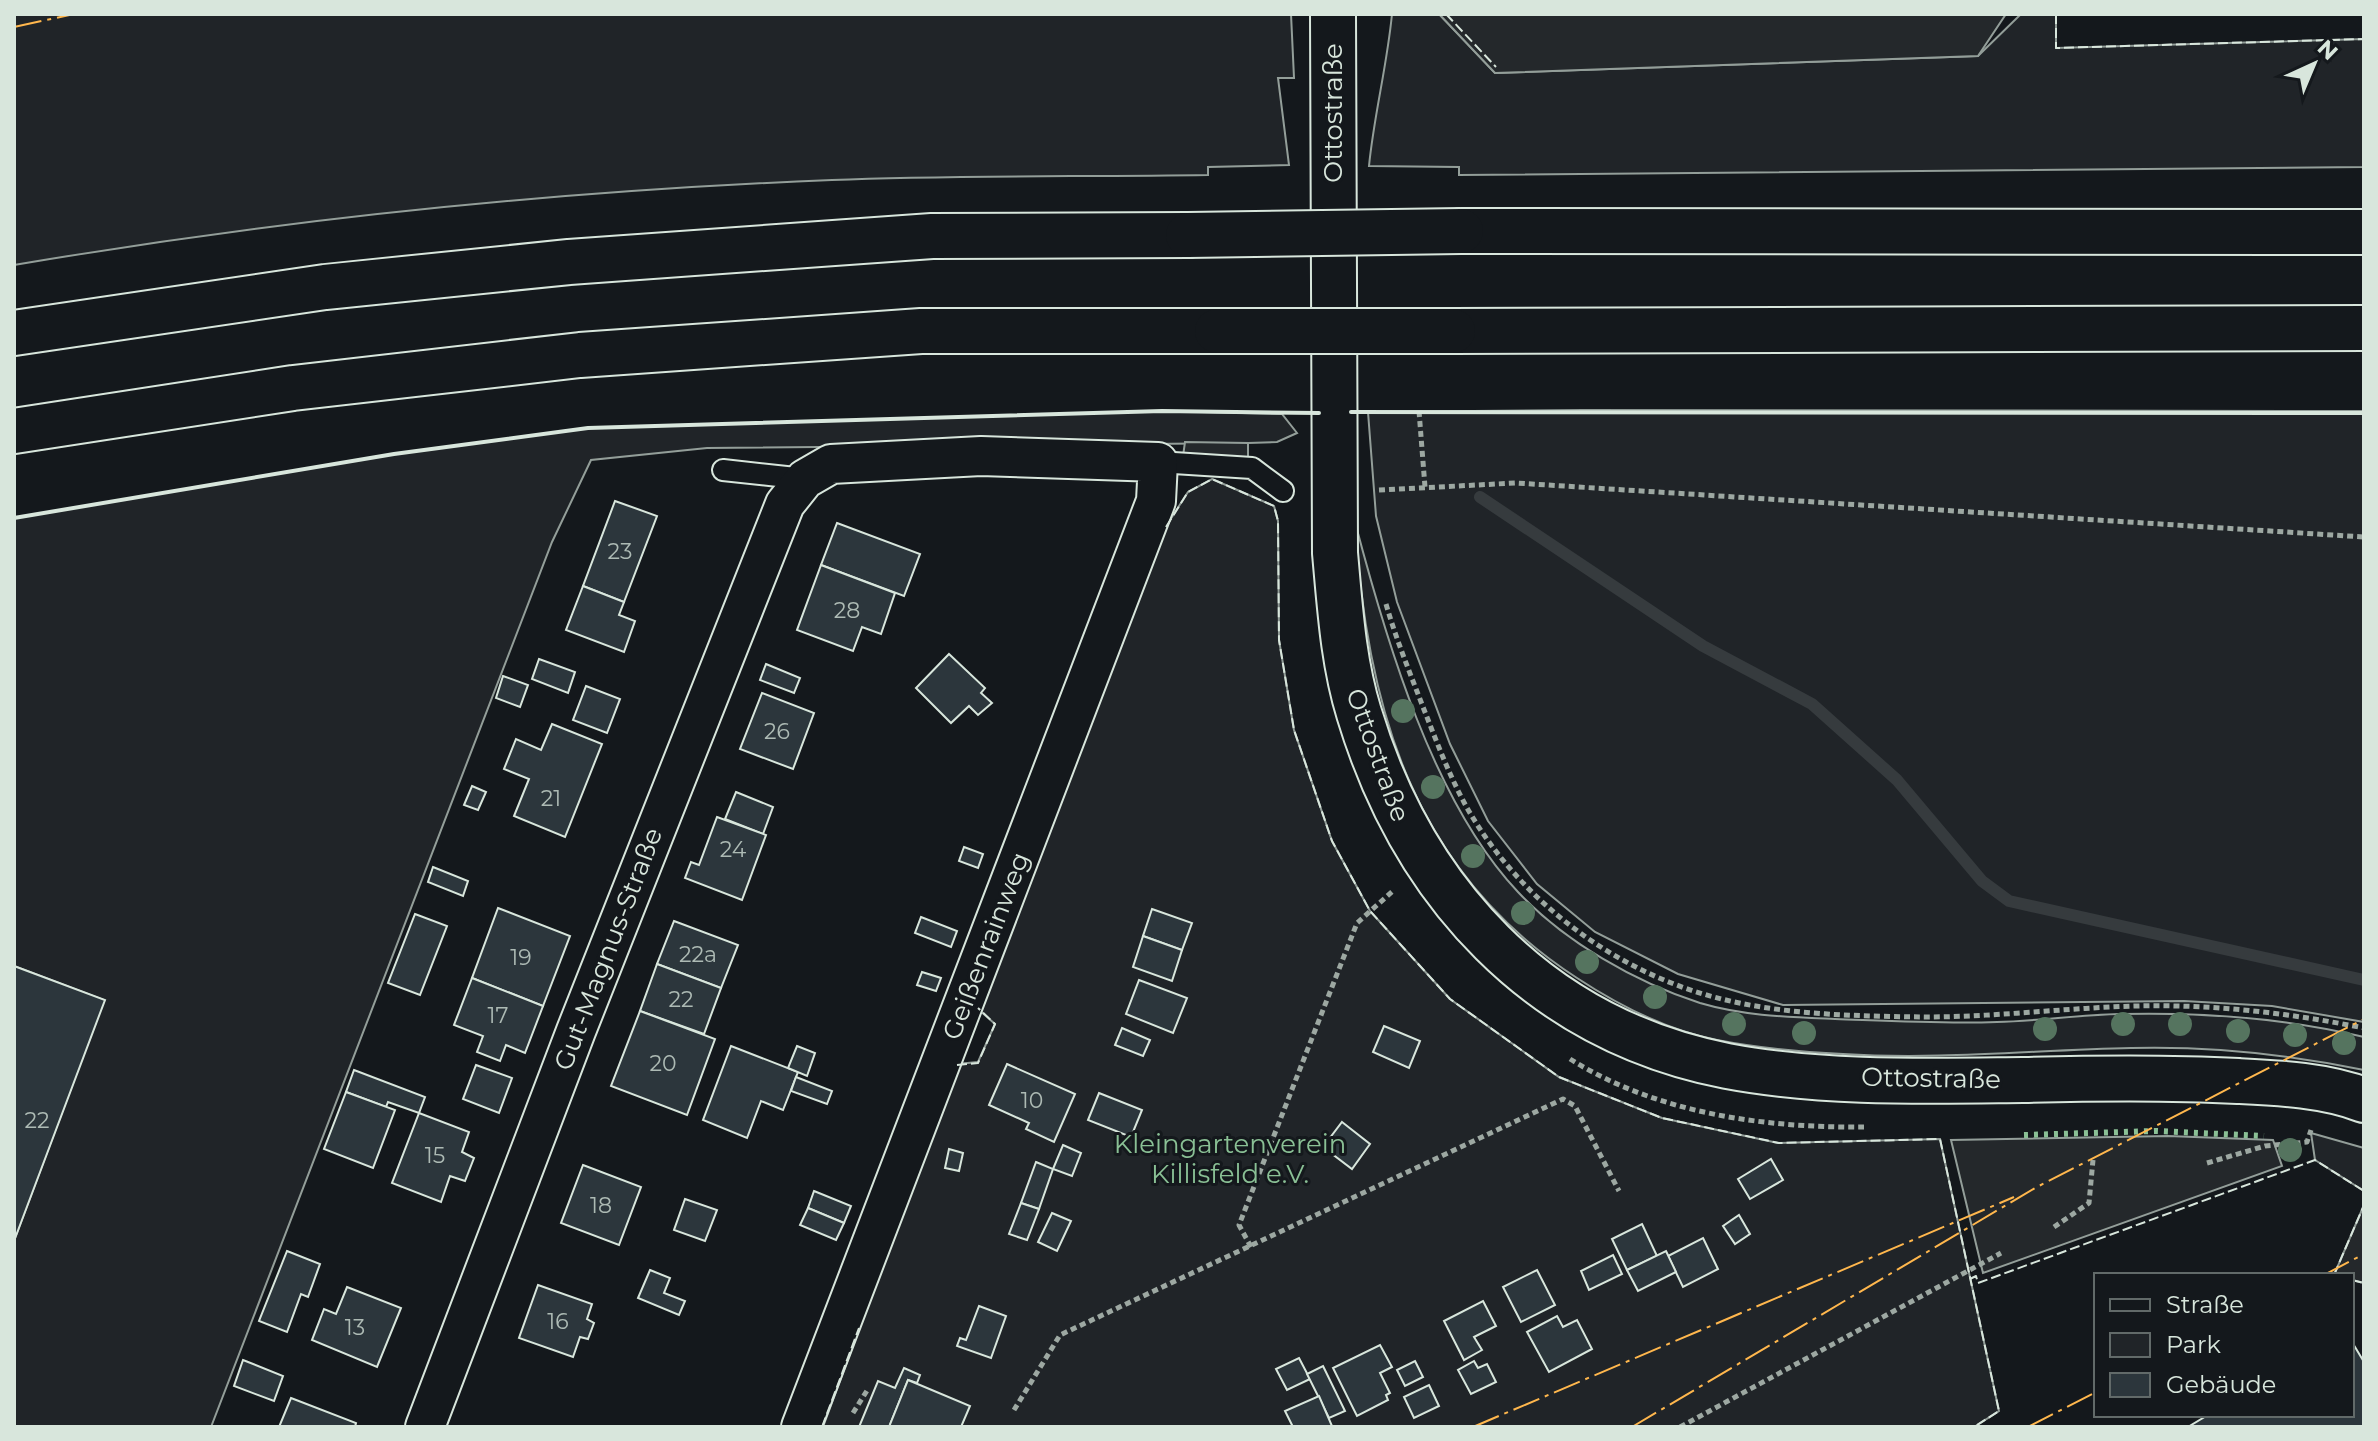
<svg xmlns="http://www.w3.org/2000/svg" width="2378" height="1441" font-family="Montserrat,sans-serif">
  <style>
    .green { fill: #202428; stroke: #939e99; stroke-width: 2 }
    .parking { fill: #24282b; stroke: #939e99; stroke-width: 2 }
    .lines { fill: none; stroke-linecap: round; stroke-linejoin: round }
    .stream { stroke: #363b3e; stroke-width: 12 }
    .building { fill: #2c363c; stroke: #d8e6dc; stroke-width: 2 }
    .lane-casing { stroke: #d8e6dc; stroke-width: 24 }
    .street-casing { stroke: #d8e6dc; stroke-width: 42 }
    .secondary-casing { stroke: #d8e6dc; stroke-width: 48 }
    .highway-casing { stroke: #d8e6dc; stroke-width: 48 }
    .path { stroke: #9da8a2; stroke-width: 5; stroke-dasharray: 6 4; stroke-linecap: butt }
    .lane { stroke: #14181c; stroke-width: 20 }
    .street { stroke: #14181c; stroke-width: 38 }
    .secondary { stroke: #14181c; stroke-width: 44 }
    .highway { stroke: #14181c; stroke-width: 44 }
    .highway-bridge-casing { stroke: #d8e6dc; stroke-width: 48; stroke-linecap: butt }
    .highway-bridge { stroke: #14181c; stroke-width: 44 }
    .hedge { stroke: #8ac095; stroke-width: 6; stroke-dasharray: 4 6; stroke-linecap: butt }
    .fence { stroke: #d8e6dc; stroke-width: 2; stroke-dasharray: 10 4; stroke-linecap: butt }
    .wall { stroke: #d8e6dc; stroke-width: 4 }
    .power { stroke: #ffb74d; stroke-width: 2; stroke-dasharray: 28 6 4 6; stroke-linecap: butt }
    .tree { fill: #55745f }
    .labels { text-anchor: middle; stroke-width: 6; stroke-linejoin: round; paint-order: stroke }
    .number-label { font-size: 22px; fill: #adbab4 }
    .street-label { font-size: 26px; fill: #d8e6dc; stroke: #14181c }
    .park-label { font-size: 26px; fill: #8ac095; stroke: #14181c }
  </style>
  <rect width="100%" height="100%" fill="#14181c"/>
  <g class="green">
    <path d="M14 14H1291L1294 78H1278L1289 165 1208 167V175C1083 177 957 175 832 180 558 191 285 219 14 265Z"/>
    <path d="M1392 14H1439L1495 73 1978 56 2021 14H2056V48L2364 39V167L1459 175V167L1369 166C1374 115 1387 66 1392 14Z"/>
    <path d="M1583 410 2364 411V1022L2272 1006 2184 1001 1783 1005 1678 974 1595 932 1537 884 1488 821 1450 744 1397 602 1376 516 1368 412Z"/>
    <path d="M1162 411 1282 414 1297 433 1277 442 1248 443 707 448 591 460 552 542 211 1427H14V1241L104 1000 14 966V518L394 454 588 428Z"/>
    <path d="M1212 479 1274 506 1278 521 1279 640 1294 730 1332 841 1370 911 1450 999 1559 1077 1662 1118 1778 1143 1940 1139 1999 1411 1974 1427H823L957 1064 978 1062 995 1024 978 1009 1163 531 1188 492Z"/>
    <path d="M1355 522C1386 640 1433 802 1518 892 1565 942 1635 982 1700 1003 1744 1016 1789 1017 1835 1019 1889 1021 1942 1024 1997 1022 2038 1021 2078 1015 2119 1014 2201 1012 2285 1018 2364 1037V1070C2287 1054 2210 1046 2131 1048 2035 1050 1939 1060 1843 1054 1801 1052 1758 1048 1717 1040 1667 1030 1618 1005 1577 978 1413 872 1366 707 1355 522Z"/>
    <path d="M2311 1133 2364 1148V1191L2315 1160Z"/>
  </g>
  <g class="parking">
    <path d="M1439 14H2006L1978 56 1495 73Z"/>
    <path d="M1185 442 1248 443V458L1183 456Z"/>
    <path d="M2168 1136 2273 1140 2282 1166 1983 1273 1951 1140Z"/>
    <path d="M2364 1205V1283L2352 1280V1275H2334Z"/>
  </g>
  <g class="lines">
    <path class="stream" d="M1480 497 1703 646 1812 704 1897 780 1982 881 2009 901 2364 980"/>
  </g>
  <g class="building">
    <path d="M615 501 657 516 624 602 583 586Z"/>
    <path d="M837 523 920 554 904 596 821 565Z"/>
    <path d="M821 565 895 593 881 634 862 627 853 651 797 630Z"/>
    <path d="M583 586 624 602 619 615 635 621 624 652 566 630Z"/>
    <path d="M949 654 985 688 981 693 992 703 978 715 969 706 951 723 916 688Z"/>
    <path d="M539 659 575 672 568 693 532 679Z"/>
    <path d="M766 664 800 678 794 693 760 680Z"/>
    <path d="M503 676 528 685 520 707 496 698Z"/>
    <path d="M586 686 620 699 607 733 573 720Z"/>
    <path d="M762 693 814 713 793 769 740 749Z"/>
    <path d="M552 724 602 744 565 837 514 816 529 779 504 769 516 739 541 750Z"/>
    <path d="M472 786 486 792 478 810 464 805Z"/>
    <path d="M736 792 773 807 763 834 725 819Z"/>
    <path d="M717 817 766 835 742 900 685 878 691 862 699 865Z"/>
    <path d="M964 847 983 854 978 868 959 861Z"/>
    <path d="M433 867 468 881 463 896 428 882Z"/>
    <path d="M498 908 570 936 543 1006 472 978Z"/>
    <path d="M1152 909 1192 923 1182 950 1143 936Z"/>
    <path d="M415 914 447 926 420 995 388 983Z"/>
    <path d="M921 917 957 931 951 947 915 933Z"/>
    <path d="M674 921 738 945 721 988 657 964Z"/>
    <path d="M1143 936 1182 950 1172 981 1133 967Z"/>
    <path d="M657 964 721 988 704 1034 640 1011Z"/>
    <path d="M14 966 105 1000 14 1241Z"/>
    <path d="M922 972 941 978 936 991 917 985Z"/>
    <path d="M472 978 543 1006 525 1053 506 1045 500 1061 477 1052 483 1036 454 1025Z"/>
    <path d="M1139 980 1187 998 1173 1033 1126 1014Z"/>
    <path d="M640 1011 715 1039 687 1115 611 1086Z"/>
    <path d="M1384 1026 1420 1041 1409 1068 1373 1052Z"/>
    <path d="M1122 1028 1150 1040 1143 1056 1115 1045Z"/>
    <path d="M731 1046 798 1072 783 1110 761 1101 747 1138 703 1120Z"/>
    <path d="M797 1046 815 1053 807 1076 788 1068Z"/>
    <path d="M1007 1064 1075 1094 1054 1142 1026 1129 1029 1123 989 1105Z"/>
    <path d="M476 1065 512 1078 499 1113 463 1099Z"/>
    <path d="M354 1070 425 1097 419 1113 388 1102 386 1107 346 1092Z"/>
    <path d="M796 1077 832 1091 827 1104 791 1091Z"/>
    <path d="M346 1092 395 1110 373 1168 324 1149Z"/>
    <path d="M1099 1093 1142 1110 1131 1137 1088 1120Z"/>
    <path d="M419 1113 469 1132 462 1152 474 1158 465 1181 450 1176 441 1202 392 1183Z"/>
    <path d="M1342 1122 1370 1144 1352 1169 1323 1147Z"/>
    <path d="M1063 1145 1081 1153 1072 1176 1053 1169Z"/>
    <path d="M949 1149 963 1153 959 1171 945 1168Z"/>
    <path d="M1771 1159 1783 1180 1750 1199 1738 1179Z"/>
    <path d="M1036 1162 1053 1169 1039 1209 1021 1203Z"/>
    <path d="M583 1165 641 1187 619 1245 561 1223Z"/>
    <path d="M814 1191 851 1206 844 1223 808 1208Z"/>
    <path d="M685 1199 717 1210 705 1241 674 1230Z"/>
    <path d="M1021 1203 1039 1209 1027 1240 1009 1234Z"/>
    <path d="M808 1208 844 1223 836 1240 800 1225Z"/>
    <path d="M1052 1213 1071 1221 1057 1251 1038 1242Z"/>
    <path d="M1739 1215 1750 1234 1735 1244 1723 1226Z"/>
    <path d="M1642 1224 1657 1256 1627 1270 1612 1239Z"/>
    <path d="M1703 1238 1718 1269 1683 1287 1668 1256Z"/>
    <path d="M287 1251 320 1264 308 1297 301 1294 287 1332 259 1321Z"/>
    <path d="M1666 1251 1676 1272 1638 1291 1627 1270Z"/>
    <path d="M1613 1255 1622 1274 1589 1290 1581 1271Z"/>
    <path d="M650 1270 670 1278 664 1293 685 1301 679 1315 638 1298Z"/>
    <path d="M1537 1270 1555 1305 1521 1322 1503 1287Z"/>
    <path d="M538 1285 592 1304 587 1319 594 1323 588 1339 580 1337 573 1357 519 1338Z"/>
    <path d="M347 1287 401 1308 377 1367 312 1340 324 1309 336 1314Z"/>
    <path d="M1483 1301 1496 1326 1474 1337 1482 1350 1464 1360 1444 1321Z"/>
    <path d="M979 1306 1006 1316 991 1358 957 1346 960 1338 966 1340Z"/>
    <path d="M1557 1316 1563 1327 1577 1320 1592 1349 1549 1372 1527 1332Z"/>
    <path d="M2352 1342 2364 1362V1427H2188L2208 1415H2352Z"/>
    <path d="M1380 1345 1392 1367 1380 1373 1390 1393 1386 1395 1388 1400 1357 1416 1333 1368Z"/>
    <path d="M1299 1358 1310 1379 1287 1390 1276 1369Z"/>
    <path d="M243 1360 283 1376 274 1401 234 1386Z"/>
    <path d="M1415 1361 1423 1377 1405 1386 1397 1370Z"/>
    <path d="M1474 1361 1478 1368 1487 1364 1496 1382 1471 1394 1458 1370Z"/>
    <path d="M1323 1366 1345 1411 1329 1418 1307 1374Z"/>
    <path d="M904 1368 920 1375 917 1383 908 1380 889 1427H859L878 1381 895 1388Z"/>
    <path d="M908 1380 970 1406 961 1427H889Z"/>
    <path d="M1429 1385 1439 1406 1414 1418 1404 1397Z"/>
    <path d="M1319 1396 1332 1426 1293 1427 1285 1411Z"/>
    <path d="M291 1398 356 1423 355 1427H279Z"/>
  </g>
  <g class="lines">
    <g class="lane-casing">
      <g id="lane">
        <path d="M1158 462 1252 468 1283 491"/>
        <path d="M723 470 805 479"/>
      </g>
    </g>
    <g class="street-casing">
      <path id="street" d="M425 1427 576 1031 785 504 805 479 831 464 981 456 1158 462 1156 501 801 1427"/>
    </g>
    <g class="secondary-casing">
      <path id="secondary" d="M1333 14 1335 553C1340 607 1343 661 1359 713 1413 892 1538 1029 1727 1066 1822 1084 1926 1081 2023 1080 2095 1078 2166 1077 2238 1081 2279 1083 2325 1085 2364 1100"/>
    </g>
    <g class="highway-casing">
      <g id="highway">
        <path d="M1461 231 2364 232"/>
        <path d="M1453 331 2364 328"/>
        <path d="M14 333 325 287 569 262 932 236 1188 235"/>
        <path d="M14 431 293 388 580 355 921 331H1217"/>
      </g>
    </g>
    <g class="path">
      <path d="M1419 411 1425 487"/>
      <path d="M1379 490 1516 483 2364 537"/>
      <path d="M1386 604C1396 639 1410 673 1423 707 1436 740 1449 775 1466 806 1518 899 1612 970 1714 997 1780 1015 1856 1016 1924 1017 1995 1017 2065 1008 2136 1006 2212 1004 2289 1013 2364 1028"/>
      <path d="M1570 1059C1656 1113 1763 1128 1864 1127"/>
      <path d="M2207 1163 2265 1146 2307 1142 2311 1130"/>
      <path d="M2054 1227 2089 1203 2093 1160"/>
      <path d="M1251 1247 1239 1225 1357 923 1394 890"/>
      <path d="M1014 1410 1060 1335 1563 1099 1575 1106 1619 1191"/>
      <path d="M853 1413 868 1389"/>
      <path d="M1680 1427 2001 1253"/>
    </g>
    <use href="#lane" class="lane"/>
    <use href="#street" class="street"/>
    <use href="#secondary" class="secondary"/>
    <use href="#highway" class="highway"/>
    <g class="highway-bridge-casing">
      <g id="highway-bridge">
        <path d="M1188 235 1461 231"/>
        <path d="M1217 331H1453"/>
      </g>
    </g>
    <use href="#highway-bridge" class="highway-bridge"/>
    <path class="hedge" d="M2024 1135 2156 1131 2264 1136"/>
    <g class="fence">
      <path d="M1446 14 1496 67"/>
      <path d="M2056 14V48L2364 39"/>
      <path d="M1166 527 1188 492 1212 479 1274 506 1278 521 1279 640 1294 730 1332 841 1370 911 1450 999 1559 1077 1662 1118 1779 1143 1940 1139 1999 1411 1974 1427"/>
      <path d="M957 1065 978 1063 995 1024 978 1008"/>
      <path d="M2334 1275 2364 1205"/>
      <path d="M1970 1279 1976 1276 1978 1283 2315 1160 2364 1191"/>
      <path d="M2352 1280 2364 1283"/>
      <path d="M822 1427 859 1328"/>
    </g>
    <g class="wall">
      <path d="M1351 412 2364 413"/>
      <path d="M14 518 394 454 588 428 1162 411 1319 413"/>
    </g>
    <g class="power">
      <path d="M14 27 74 14"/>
      <path d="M2324 1275 2364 1254"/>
      <path d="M1473 1427 2014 1197"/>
      <path d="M1632 1427 2035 1188 2364 1019"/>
      <path d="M2028 1427 2096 1392"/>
    </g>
  </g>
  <g class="tree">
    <circle cx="1403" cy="711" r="12"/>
    <circle cx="1433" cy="787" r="12"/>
    <circle cx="1473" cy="856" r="12"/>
    <circle cx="1523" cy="913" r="12"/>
    <circle cx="1587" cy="962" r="12"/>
    <circle cx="1655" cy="997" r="12"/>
    <circle cx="1734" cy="1024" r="12"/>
    <circle cx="2123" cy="1024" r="12"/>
    <circle cx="2180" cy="1024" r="12"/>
    <circle cx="2045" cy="1029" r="12"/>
    <circle cx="2238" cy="1031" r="12"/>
    <circle cx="1804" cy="1033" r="12"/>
    <circle cx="2295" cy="1035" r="12"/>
    <circle cx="2344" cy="1043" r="12"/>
    <circle cx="2290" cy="1150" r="12"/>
  </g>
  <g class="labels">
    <g class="number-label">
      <text x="620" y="559">23</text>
      <text x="847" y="618">28</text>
      <text x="777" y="739">26</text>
      <text x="551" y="806">21</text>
      <text x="733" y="857">24</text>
      <text x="698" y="962">22a</text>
      <text x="521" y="965">19</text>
      <text x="681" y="1007">22</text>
      <text x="498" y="1023">17</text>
      <text x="663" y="1071">20</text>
      <text x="1032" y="1108">10</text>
      <text x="37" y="1128">22</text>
      <text x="435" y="1163">15</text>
      <text x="601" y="1213">18</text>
      <text x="558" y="1329">16</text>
      <text x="355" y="1335">13</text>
    </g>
    <g class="street-label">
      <text transform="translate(1333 113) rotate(-90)" y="9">Ottostraße</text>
      <text transform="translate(1378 755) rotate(70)" y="9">Ottostraße</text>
      <text transform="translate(986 946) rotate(-69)" y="9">Geißenrainweg</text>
      <text transform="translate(608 949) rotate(-69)" y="9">Gut-Magnus-Straße</text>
      <text transform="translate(1931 1078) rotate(1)" y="9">Ottostraße</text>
    </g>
    <g class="park-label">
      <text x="1230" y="1153">Kleingartenverein<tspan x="1230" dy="30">Killisfeld e.V.</tspan></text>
    </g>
  </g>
  <rect width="2378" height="1441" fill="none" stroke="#d8e6dc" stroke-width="32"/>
  <rect x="2094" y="1273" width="260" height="144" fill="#14181c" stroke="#626a69" stroke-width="2"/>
  <rect x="2110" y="1299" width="40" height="12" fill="#14181c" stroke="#626a69" stroke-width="2"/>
  <text x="2166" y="1313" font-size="24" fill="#d8e6dc">Straße</text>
  <rect x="2110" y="1333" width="40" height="24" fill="#202428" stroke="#626a69" stroke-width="2"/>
  <text x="2166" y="1353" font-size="24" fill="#d8e6dc">Park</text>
  <rect x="2110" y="1373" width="40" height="24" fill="#2c363c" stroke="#626a69" stroke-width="2"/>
  <text x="2166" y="1393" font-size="24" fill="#d8e6dc">Gebäude</text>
  <g transform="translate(2314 64) rotate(44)" stroke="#14181c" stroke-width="6" paint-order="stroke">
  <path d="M0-6L14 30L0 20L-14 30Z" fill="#d8e6dc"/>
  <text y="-12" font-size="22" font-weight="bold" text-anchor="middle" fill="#d8e6dc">N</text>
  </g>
</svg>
